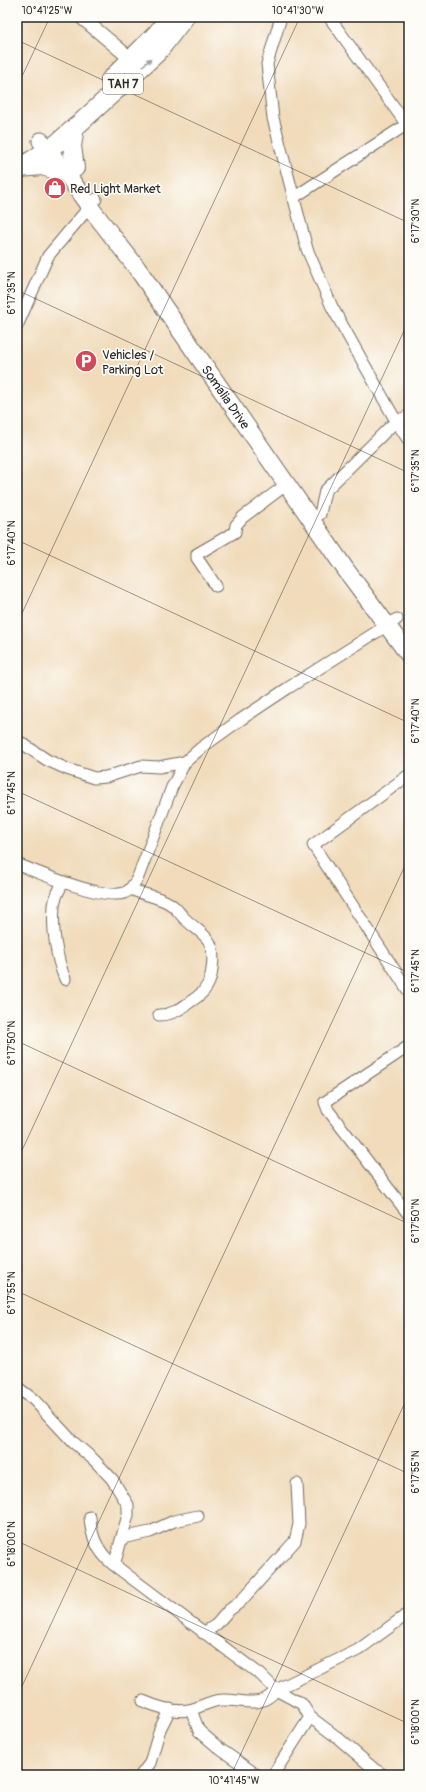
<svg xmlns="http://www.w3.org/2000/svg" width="426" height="1792" font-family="Pangolin,sans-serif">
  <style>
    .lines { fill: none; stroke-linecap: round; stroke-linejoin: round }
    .minor-casing { stroke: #70695d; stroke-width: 13 }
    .tertiary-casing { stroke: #70695d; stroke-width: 15 }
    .primary-casing { stroke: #70695d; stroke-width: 19 }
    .trunk-casing { stroke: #70695d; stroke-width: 20 }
    .minor { stroke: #fff; stroke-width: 11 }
    .tertiary { stroke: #fff; stroke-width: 13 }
    .primary { stroke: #fff; stroke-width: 17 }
    .trunk { stroke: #fff; stroke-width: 18 }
    .oneway { fill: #a0a0a0 }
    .ticks { fill: none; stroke: #2b2b2b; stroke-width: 1; stroke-opacity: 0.45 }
    .labels { text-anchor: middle; stroke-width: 3.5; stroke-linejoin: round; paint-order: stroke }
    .shield { fill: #fdfcf7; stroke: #6a6a68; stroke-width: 1 }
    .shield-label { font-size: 12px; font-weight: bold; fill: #2b2b2b }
    .poi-label { font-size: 13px; fill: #2b2b2b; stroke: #fdfcf7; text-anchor: start }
    .street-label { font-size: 13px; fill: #2b2b2b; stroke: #fdfcf7 }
    .neatline { fill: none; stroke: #2b2b2b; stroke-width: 1.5 }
    .ticks-label { font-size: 10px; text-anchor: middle; fill: #2b2b2b }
  </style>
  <rect width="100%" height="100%" fill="#fdfcf7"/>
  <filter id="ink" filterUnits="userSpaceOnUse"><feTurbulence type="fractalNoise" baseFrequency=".025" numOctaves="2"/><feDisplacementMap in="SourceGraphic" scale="8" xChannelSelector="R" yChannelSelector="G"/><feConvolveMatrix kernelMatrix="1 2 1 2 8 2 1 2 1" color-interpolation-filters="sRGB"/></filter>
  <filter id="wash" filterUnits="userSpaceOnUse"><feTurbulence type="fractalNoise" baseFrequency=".012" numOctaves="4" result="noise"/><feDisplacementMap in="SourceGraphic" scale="16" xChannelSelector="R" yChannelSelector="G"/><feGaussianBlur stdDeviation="0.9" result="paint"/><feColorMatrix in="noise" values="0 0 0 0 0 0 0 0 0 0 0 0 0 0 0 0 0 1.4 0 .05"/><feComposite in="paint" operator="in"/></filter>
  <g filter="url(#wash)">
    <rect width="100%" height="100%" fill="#f1dbbb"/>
  </g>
  <g filter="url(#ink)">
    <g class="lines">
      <g class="minor-casing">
        <g id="minor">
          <path d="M281 17 267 64 273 118 307 249 332 307 396 421 409 441"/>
          <path d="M329 17 407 125"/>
          <path d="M293 198 409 123"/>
          <path d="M17 326 48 256 96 199"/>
          <path d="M320 514 325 491 396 421 409 416"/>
          <path d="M216 586 197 558V554L235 532 236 525 243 517 287 484"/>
          <path d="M17 740 47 760 67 769 94 778 106 777 141 766 159 767 185 762"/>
          <path d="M409 775 313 845 409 992"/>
          <path d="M17 864C39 873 103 900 124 893 132 890 134 883 138 877L172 787 185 762 201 748 240 720 288 688 397 619"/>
          <path d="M63 882C60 889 54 898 54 906 52 929 56 957 65 979"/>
          <path d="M130 889C142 894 154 896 165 901 174 905 177 910 183 917 202 936 217 936 212 969 211 981 207 990 197 997 184 1006 175 1015 159 1015"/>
          <path d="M409 1046 325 1102 328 1110 409 1215"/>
          <path d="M17 1387 34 1400 73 1442 93 1459 112 1479 128 1505V1515L115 1562 118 1568 261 1675 276 1690 302 1704 310 1717 338 1738 374 1769 384 1775"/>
          <path d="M90 1517C91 1539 100 1556 118 1568"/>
          <path d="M122 1538 150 1532 174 1521 198 1516"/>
          <path d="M203 1633 216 1625 228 1611 240 1602 295 1541 299 1524 297 1484"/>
          <path d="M143 1701C157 1707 177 1714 193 1709 202 1706 213 1700 222 1700 243 1699 260 1710 276 1690L358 1650 409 1613"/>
          <path d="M191 1710 199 1731 220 1749 257 1775"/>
          <path d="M141 1775 150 1763 160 1729 170 1709"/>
          <path d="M273 1775 310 1717"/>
        </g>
      </g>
      <g class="tertiary-casing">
        <path id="tertiary" d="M81 17 131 59"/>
      </g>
      <g class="primary-casing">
        <g id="primary">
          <path id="s1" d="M41 141 66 173 89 206 137 268 346 570 409 655"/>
        </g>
      </g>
      <g class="trunk-casing">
        <g id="trunk">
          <path d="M110 80 157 33 170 17"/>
          <path d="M20 168 42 166 66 173"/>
          <path d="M75 168 72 146 75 127"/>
          <path d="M17 170 56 144 80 123 158 52 185 17"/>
        </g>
      </g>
      <use href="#minor" class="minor"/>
      <use href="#tertiary" class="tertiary"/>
      <use href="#primary" class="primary"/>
      <use href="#trunk" class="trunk"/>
    </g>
    <defs><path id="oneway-solid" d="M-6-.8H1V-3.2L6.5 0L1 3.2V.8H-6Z"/></defs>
    <use class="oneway" href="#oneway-solid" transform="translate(147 62) rotate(-42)"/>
  </g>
  <path class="ticks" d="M17 40 409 223M17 87 50 17M17 290 409 473M17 540 409 723M17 624 300 17M17 791 409 973M17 1041 409 1224M17 1161 409 320M17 1291 409 1474M17 1541 409 1724M17 1697 409 857M231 1775 409 1394"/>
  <defs>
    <g id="shop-disc" transform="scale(1.15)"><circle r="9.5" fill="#d1495b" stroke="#fdfcf7"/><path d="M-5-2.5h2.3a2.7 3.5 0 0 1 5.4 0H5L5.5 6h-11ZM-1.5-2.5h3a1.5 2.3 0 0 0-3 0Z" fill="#fff"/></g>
    <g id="parking-disc" transform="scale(1.15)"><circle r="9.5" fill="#d1495b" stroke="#fdfcf7"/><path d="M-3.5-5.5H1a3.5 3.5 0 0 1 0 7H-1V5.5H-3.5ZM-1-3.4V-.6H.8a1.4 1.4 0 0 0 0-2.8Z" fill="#fff"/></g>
  </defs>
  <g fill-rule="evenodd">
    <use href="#shop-disc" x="55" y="188"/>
    <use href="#parking-disc" x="86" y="361"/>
  </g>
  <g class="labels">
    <rect class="shield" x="103" y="74" width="40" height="20" rx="3"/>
    <g class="shield-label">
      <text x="123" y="88">TAH 7</text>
    </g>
    <g class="poi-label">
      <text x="70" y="193">Red Light Market</text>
      <text x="102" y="359">Vehicles /<tspan x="102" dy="15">Parking Lot</tspan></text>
    </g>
    <g class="street-label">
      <text dy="5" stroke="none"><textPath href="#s1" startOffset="316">Somalia Drive</textPath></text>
    </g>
  </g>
  <rect width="426" height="1792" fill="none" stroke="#fdfcf7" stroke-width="44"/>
  <rect x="22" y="22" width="382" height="1748" class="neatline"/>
  <g class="ticks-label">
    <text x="47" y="14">10°41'25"W</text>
    <text x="298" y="14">10°41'30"W</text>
    <text transform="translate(415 221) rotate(-90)" y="4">6°17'30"N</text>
    <text transform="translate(11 293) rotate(-90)" y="4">6°17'35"N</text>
    <text transform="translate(415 471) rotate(-90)" y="4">6°17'35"N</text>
    <text transform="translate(11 543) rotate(-90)" y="4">6°17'40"N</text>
    <text transform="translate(415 721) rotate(-90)" y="4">6°17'40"N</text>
    <text transform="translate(11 793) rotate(-90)" y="4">6°17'45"N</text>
    <text transform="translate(415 971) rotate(-90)" y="4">6°17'45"N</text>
    <text transform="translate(11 1043) rotate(-90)" y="4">6°17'50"N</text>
    <text transform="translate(415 1221) rotate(-90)" y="4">6°17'50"N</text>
    <text transform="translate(11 1293) rotate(-90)" y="4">6°17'55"N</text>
    <text transform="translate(415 1472) rotate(-90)" y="4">6°17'55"N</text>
    <text transform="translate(11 1544) rotate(-90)" y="4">6°18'00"N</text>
    <text transform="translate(415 1722) rotate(-90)" y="4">6°18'00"N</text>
    <text x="234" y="1784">10°41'45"W</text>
  </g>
</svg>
